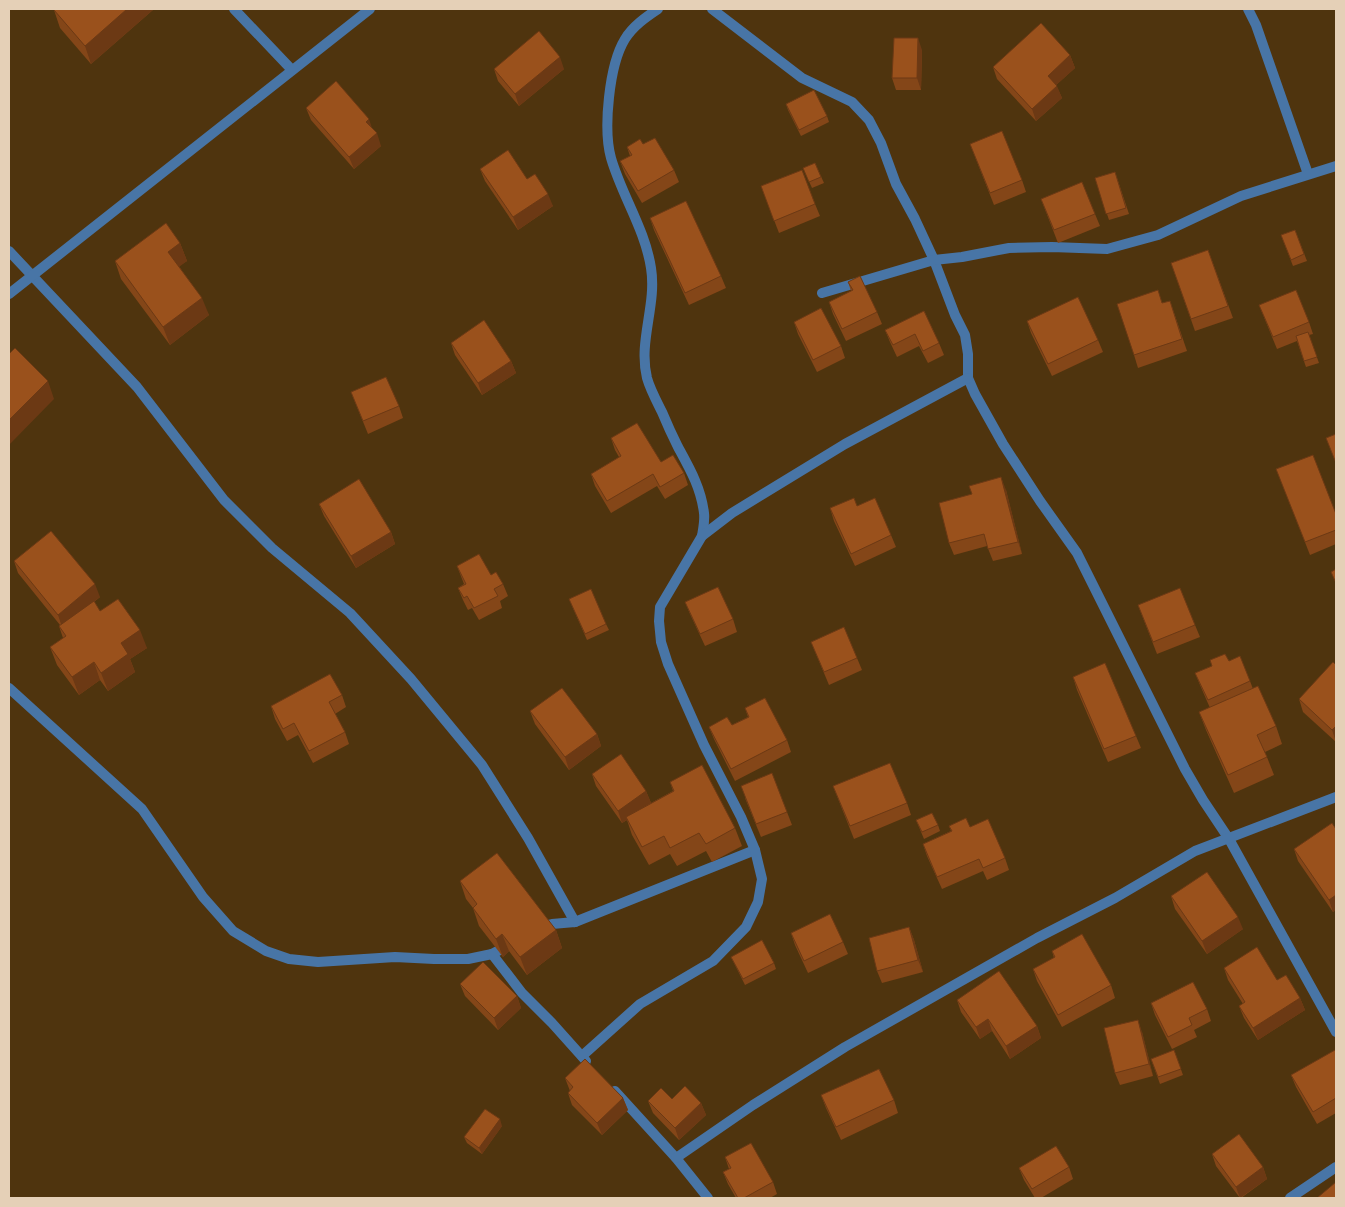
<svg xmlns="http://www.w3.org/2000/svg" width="1345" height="1207" font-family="Georgia,serif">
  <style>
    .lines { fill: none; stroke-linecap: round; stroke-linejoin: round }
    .street { stroke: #4875a6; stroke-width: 10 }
    .wall { fill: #844618 }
    .shaded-wall { fill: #6c3914 }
    .building { fill: #9a511c; stroke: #6c3914 }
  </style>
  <rect width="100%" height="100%" fill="#4f340e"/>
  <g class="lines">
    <g class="street">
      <path d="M234 9 292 70"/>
      <path d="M658 9C646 17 633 26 625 39 609 65 603 129 611 158 622 196 645 229 651 268 657 305 638 341 647 378 650 389 657 402 662 412 667 424 672 435 678 447 690 469 701 488 704 513 705 521 703 529 702 536"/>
      <path d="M712 9 802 78 852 102 869 120 881 143 896 184 915 219 934 260 955 315 965 335 968 354V378L975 394 1003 444 1040 501 1077 553 1185 769 1203 800 1229 839 1336 1032"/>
      <path d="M1248 9 1256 25 1308 174"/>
      <path d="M9 251 137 387 224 500 272 548 350 613 411 679 482 765 528 838 575 922 755 850"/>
      <path d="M822 293 934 260 962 257 1009 248 1052 247 1107 249 1158 235 1241 196 1336 166"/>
      <path d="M9 294 370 9"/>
      <path d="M9 688 142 809 203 897 233 931 266 951 289 959 318 962 395 957 434 959H468L492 954 509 945"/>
      <path d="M539 927 552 924 575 922"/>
      <path d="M492 954 522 993 552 1023 586 1061"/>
      <path d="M582 1056 640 1004 713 961 746 927 758 902 762 879 755 850 741 817 704 745 668 664 661 642 659 621 660 607 702 536 732 513 845 444 968 378"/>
      <path d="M615 1091 676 1158 708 1198"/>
      <path d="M676 1158 753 1105 845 1047 1037 938 1115 898 1195 851 1336 797"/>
      <path d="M1290 1198 1336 1167"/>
    </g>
  </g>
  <g class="wall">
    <path d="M56 9H154L91 64 60 28 54 10Z"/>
    <path d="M922 50 921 90H896L892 78Z"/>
    <path d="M1070 55 1075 68 1056 85 1062 98 1036 121 997 79 993 67Z"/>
    <path d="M494 69H564L519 106 498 81Z"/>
    <path d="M786 104 827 116 829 122 801 136 788 110Z"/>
    <path d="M306 108 381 146 354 169 311 120Z"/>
    <path d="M643 144 674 170 679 182 642 203 625 174 620 161 630 156 627 147Z"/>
    <path d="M970 144 1022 180 1026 192 994 205Z"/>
    <path d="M815 163 824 183 812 188 803 168Z"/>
    <path d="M480 169 527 179 553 206 518 230 485 181Z"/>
    <path d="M1115 172 1129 214 1109 220 1095 178Z"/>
    <path d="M761 186 815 204 820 216 779 233Z"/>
    <path d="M1041 199 1095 214 1100 226 1058 243Z"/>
    <path d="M650 218 721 276 726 288 689 305 654 230Z"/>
    <path d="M1295 230 1307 261 1293 266 1281 235Z"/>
    <path d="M180 243 187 261 179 266 209 315 170 345 121 279 115 261Z"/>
    <path d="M1208 250 1233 318 1195 331 1171 263Z"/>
    <path d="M848 282 877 312 882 324 846 341 833 314 829 302 851 291Z"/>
    <path d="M1170 301 1187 351 1138 368 1134 355 1162 303Z"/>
    <path d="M1259 305 1309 322 1313 334 1309 335 1319 363 1306 367 1297 341 1277 349Z"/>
    <path d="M924 311 939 343 944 355 928 363 919 346 897 357 890 342 885 330Z"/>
    <path d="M1027 321 1098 340 1103 352 1052 376 1031 333Z"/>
    <path d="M794 322 841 346 845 358 817 372 798 334Z"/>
    <path d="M451 343 511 361 516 373 482 395 455 355Z"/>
    <path d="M351 392 399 406 403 418 368 434Z"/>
    <path d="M611 438 684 473 688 485 665 499 657 486 611 513 595 486 591 474 619 457 615 450Z"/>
    <path d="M1281 481 1336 514V544L1310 555Z"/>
    <path d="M1006 490 1022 554 993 561 987 546 954 555 949 543Z"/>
    <path d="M319 504 391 532 395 544 356 568 324 516Z"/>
    <path d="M857 506 891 535 896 547 855 566 834 521 830 508Z"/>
    <path d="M14 561 100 597 94 602 100 611 147 648 130 659 135 672 108 691 100 680 79 695 57 665 50 647 63 638 59 626 60 625 18 573Z"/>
    <path d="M457 566 491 575 503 584 508 596 500 601 502 608 479 620 472 608 468 610 463 600 458 588 464 584Z"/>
    <path d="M569 599 606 624 609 630 587 640Z"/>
    <path d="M685 602 733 619 737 632 705 646 690 614Z"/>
    <path d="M1138 605 1195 625 1200 637 1157 654Z"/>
    <path d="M811 642 857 658 862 670 829 685Z"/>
    <path d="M1210 660 1229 661 1250 681 1253 689 1276 726 1282 744 1265 752 1274 775 1234 793 1206 730 1199 712 1210 708 1200 685 1195 673 1212 666Z"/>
    <path d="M1336 665V742L1303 712 1299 699Z"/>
    <path d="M1073 677 1136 736 1141 748 1108 762 1077 690Z"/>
    <path d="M342 695 346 707 335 714 345 732 349 744 313 763 298 735 287 741 275 719 271 706Z"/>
    <path d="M745 708 787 740 791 752 735 781 714 739 709 727 732 725 748 717Z"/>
    <path d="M530 711 597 734 601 746 569 770 535 724Z"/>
    <path d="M592 774 646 791 651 803 673 791 670 782 735 828 742 846 712 862 706 851 677 866 670 854 649 865 632 835 627 820 622 823 596 786Z"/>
    <path d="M833 786 907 803 911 815 854 839Z"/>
    <path d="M745 798 787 812 792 825 761 837Z"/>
    <path d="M916 820 938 825 940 831 924 839Z"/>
    <path d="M949 826 970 827 1005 858 1009 870 987 880 983 871 942 889 927 856 923 844 951 831Z"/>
    <path d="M1336 829V910L1333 912 1298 861 1294 849Z"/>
    <path d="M460 881 556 930 562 948 527 975 509 951 503 957 479 926 473 908 466 899Z"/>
    <path d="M1171 896 1243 929 1207 954 1175 909Z"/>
    <path d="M909 927 914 940 923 972 882 983 877 971Z"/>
    <path d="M791 933 843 942 848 954 808 973 795 945Z"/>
    <path d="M1052 951 1111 985 1115 998 1062 1027 1037 981 1033 969 1054 958Z"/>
    <path d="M731 957 774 963 776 969 745 985Z"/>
    <path d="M1224 968 1277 980 1300 998 1305 1010 1258 1040 1244 1018 1239 1006 1243 1004 1228 980Z"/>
    <path d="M460 984 517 996 521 1008 498 1030 465 996Z"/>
    <path d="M957 1000 1037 1026 1041 1038 1010 1059 992 1031 980 1039 961 1012Z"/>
    <path d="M1151 1003 1207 1009 1211 1021 1194 1030 1197 1037 1172 1049 1155 1015Z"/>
    <path d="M1142 1032 1153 1076 1120 1085 1115 1073Z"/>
    <path d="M1174 1050 1183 1075 1160 1084 1151 1059Z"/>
    <path d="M1336 1051V1113L1317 1124 1296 1087 1291 1075Z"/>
    <path d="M565 1078 623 1098 628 1110 602 1135 572 1105 568 1093 570 1091Z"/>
    <path d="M821 1095 894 1100 898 1113 841 1140 826 1108Z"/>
    <path d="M672 1099 701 1103 706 1115 679 1140 653 1113 648 1101Z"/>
    <path d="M502 1126 482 1154 467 1143 464 1137Z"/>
    <path d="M1212 1154 1263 1167 1267 1179 1241 1198H1240L1216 1166Z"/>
    <path d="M725 1157 773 1182 777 1194 770 1198H736L728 1184 723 1172 729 1169Z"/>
    <path d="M1069 1167 1073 1179 1041 1198H1035L1024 1180 1019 1168Z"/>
  </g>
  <g class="shaded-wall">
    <path d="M127 9H154L91 64 85 46Z"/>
    <path d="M918 38 922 50 921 90 917 78Z"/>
    <path d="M1070 55 1075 68 1053 88 1048 76Z"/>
    <path d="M560 57 564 69 519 106 515 94Z"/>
    <path d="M1057 86 1062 98 1036 121 1032 109Z"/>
    <path d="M369 119 373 131 366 122Z"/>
    <path d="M377 133 381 146 354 169 349 157Z"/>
    <path d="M548 194 553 206 518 230 513 217Z"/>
    <path d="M180 243 187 261 175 270 168 252Z"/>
    <path d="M202 298 209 315 170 345 163 327Z"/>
    <path d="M511 361 516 373 482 395 478 383Z"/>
    <path d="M48 381 54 399 9 445V420Z"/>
    <path d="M1001 477 1006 490 1022 554 1018 542Z"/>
    <path d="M391 532 395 544 356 568 351 556Z"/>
    <path d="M95 584 100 597 62 627 58 615Z"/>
    <path d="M140 630 147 648 130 659 135 672 108 691 101 673 121 643Z"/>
    <path d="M94 662 100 680 79 695 72 677Z"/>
    <path d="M1336 726V742L1332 730Z"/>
    <path d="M597 734 601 746 569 770 565 757Z"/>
    <path d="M646 791 651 803 626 817 627 820 622 823 618 811Z"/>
    <path d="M1336 895V910L1333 912 1329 900Z"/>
    <path d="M1238 917 1243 929 1207 954 1202 941Z"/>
    <path d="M909 927 914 940 923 972 918 960Z"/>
    <path d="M556 930 562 948 527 975 520 957Z"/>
    <path d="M502 934 509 951 503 957 496 939Z"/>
    <path d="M517 996 521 1008 498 1030 494 1018Z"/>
    <path d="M1300 998 1305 1010 1258 1040 1253 1028Z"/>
    <path d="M988 1019 992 1031 980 1039 976 1027Z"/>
    <path d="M1138 1020 1142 1032 1153 1076 1149 1064Z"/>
    <path d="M1037 1026 1041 1038 1010 1059 1006 1046Z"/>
    <path d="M623 1098 628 1110 602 1135 597 1123Z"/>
    <path d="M701 1103 706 1115 679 1140 675 1128Z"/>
    <path d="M500 1119 502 1126 482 1154 479 1148Z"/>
    <path d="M1263 1167 1267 1179 1240 1198 1236 1187Z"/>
  </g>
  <g class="building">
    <path d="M56 9H127L85 46 54 10Z"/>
    <path d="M1041 23 1070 55 1048 76 1057 86 1032 109 993 67Z"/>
    <path d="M539 31 560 57 515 94 494 69Z"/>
    <path d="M894 38H918L917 78H892Z"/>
    <path d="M336 81 369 119 366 122 377 133 349 157 306 108Z"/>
    <path d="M814 90 827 116 799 130 786 104Z"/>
    <path d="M1002 131 1022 180 990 193 970 144Z"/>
    <path d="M655 138 674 170 638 191 620 161 632 155 627 147 640 139 643 144Z"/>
    <path d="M508 150 527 179 535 174 548 194 513 217 480 169Z"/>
    <path d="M815 163 821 177 809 182 803 168Z"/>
    <path d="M802 170 815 204 774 221 761 186Z"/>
    <path d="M1115 172 1126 208 1106 214 1095 178Z"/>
    <path d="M1082 182 1095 214 1054 230 1041 199Z"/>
    <path d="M686 201 721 276 685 293 650 218Z"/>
    <path d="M166 223 180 243 168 252 202 298 163 327 115 261Z"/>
    <path d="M1295 230 1304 254 1291 260 1281 235Z"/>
    <path d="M1208 250 1228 306 1191 319 1171 263Z"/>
    <path d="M860 276 877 312 842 329 829 302 853 290 848 282Z"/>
    <path d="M1158 290 1162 303 1170 301 1182 339 1134 355 1117 304Z"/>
    <path d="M1296 290 1309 322 1273 337 1259 305Z"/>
    <path d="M1078 297 1098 340 1048 364 1027 321Z"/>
    <path d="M821 308 841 346 813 360 794 322Z"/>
    <path d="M924 311 939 343 923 351 915 334 893 345 885 330Z"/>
    <path d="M484 320 511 361 478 383 451 343Z"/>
    <path d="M1308 332 1317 357 1304 361 1296 336Z"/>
    <path d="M15 348 48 381 9 420V354Z"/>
    <path d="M386 377 399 406 363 421 351 392Z"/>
    <path d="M637 423 661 462 673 455 684 473 660 487 653 474 607 501 591 474 621 456 611 438Z"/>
    <path d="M1336 434V463L1326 438Z"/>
    <path d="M1313 455 1336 514V530L1305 542 1276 469Z"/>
    <path d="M1001 477 1018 542 988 549 984 534 949 543 939 503 972 494 969 486Z"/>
    <path d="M359 479 391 532 351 556 319 504Z"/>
    <path d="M854 498 857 506 875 498 891 535 851 554 830 508Z"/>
    <path d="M51 531 95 584 58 615 14 561Z"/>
    <path d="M479 554 491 575 496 572 503 584 494 589 498 596 474 608 467 596 464 598 458 588 466 584 457 566Z"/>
    <path d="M1336 569V583L1331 572Z"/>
    <path d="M718 587 733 619 700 634 685 602Z"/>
    <path d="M1180 588 1195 625 1153 642 1138 605Z"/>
    <path d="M591 589 606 624 585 634 569 599Z"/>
    <path d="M118 599 140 630 121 643 128 654 101 673 94 662 72 677 50 647 66 636 59 626 94 601 100 611Z"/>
    <path d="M844 627 857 658 824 672 811 642Z"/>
    <path d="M1225 654 1229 661 1240 656 1250 681 1208 700 1195 673 1212 666 1210 660Z"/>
    <path d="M1333 662 1336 665V726L1332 730 1299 699Z"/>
    <path d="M1105 663 1136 736 1104 749 1073 677Z"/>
    <path d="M330 674 342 695 329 702 345 732 309 751 294 723 283 729 271 706Z"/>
    <path d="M1258 686 1276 726 1257 735 1267 757 1228 775 1199 712Z"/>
    <path d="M562 688 597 734 565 757 530 711Z"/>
    <path d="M765 698 787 740 731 769 709 727 727 717 732 725 749 717 745 708Z"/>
    <path d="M621 754 646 791 618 811 592 774Z"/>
    <path d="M890 763 907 803 850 826 833 786Z"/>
    <path d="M702 765 735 828 706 844 699 833 670 848 664 836 642 847 626 817 674 791 670 782Z"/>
    <path d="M772 773 787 812 756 824 741 786Z"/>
    <path d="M932 813 938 825 922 832 916 820Z"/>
    <path d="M966 818 970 827 988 819 1005 858 983 868 979 859 937 877 923 844 952 831 949 826Z"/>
    <path d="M1332 823 1336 829V895L1329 900 1294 849Z"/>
    <path d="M497 853 556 930 520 957 502 934 496 939 473 908 477 904 460 881Z"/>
    <path d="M1207 872 1238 917 1202 941 1171 896Z"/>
    <path d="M830 914 843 942 804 961 791 933Z"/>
    <path d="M909 927 918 960 877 971 869 938Z"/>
    <path d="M1082 934 1111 985 1058 1015 1033 969 1055 957 1052 951Z"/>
    <path d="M762 940 774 963 743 979 731 957Z"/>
    <path d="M1257 947 1277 980 1286 975 1300 998 1253 1028 1239 1006 1245 1002 1224 968Z"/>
    <path d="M483 962 517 996 494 1018 460 984Z"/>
    <path d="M999 971 1037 1026 1006 1046 988 1019 976 1027 957 1000Z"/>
    <path d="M1193 982 1207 1009 1189 1018 1192 1025 1168 1037 1151 1003Z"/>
    <path d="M1138 1020 1149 1064 1115 1073 1104 1028Z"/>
    <path d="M1174 1050 1181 1069 1158 1077 1151 1059Z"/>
    <path d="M1335 1050 1336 1051V1098L1313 1112 1291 1075Z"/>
    <path d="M585 1059 623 1098 597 1123 568 1093 573 1087 565 1078Z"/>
    <path d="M879 1069 894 1100 836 1127 821 1095Z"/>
    <path d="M685 1086 701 1103 675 1128 648 1101 661 1088 672 1099Z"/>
    <path d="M485 1109 500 1119 479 1148 464 1137Z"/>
    <path d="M1239 1134 1263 1167 1236 1187 1212 1154Z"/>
    <path d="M751 1143 773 1182 744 1198H738L723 1172 731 1168 725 1157Z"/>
    <path d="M1056 1146 1069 1167 1032 1189 1019 1168Z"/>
    <path d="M1336 1182V1198H1317Z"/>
  </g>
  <rect width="1345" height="1207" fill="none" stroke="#e5d0b7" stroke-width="20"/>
</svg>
